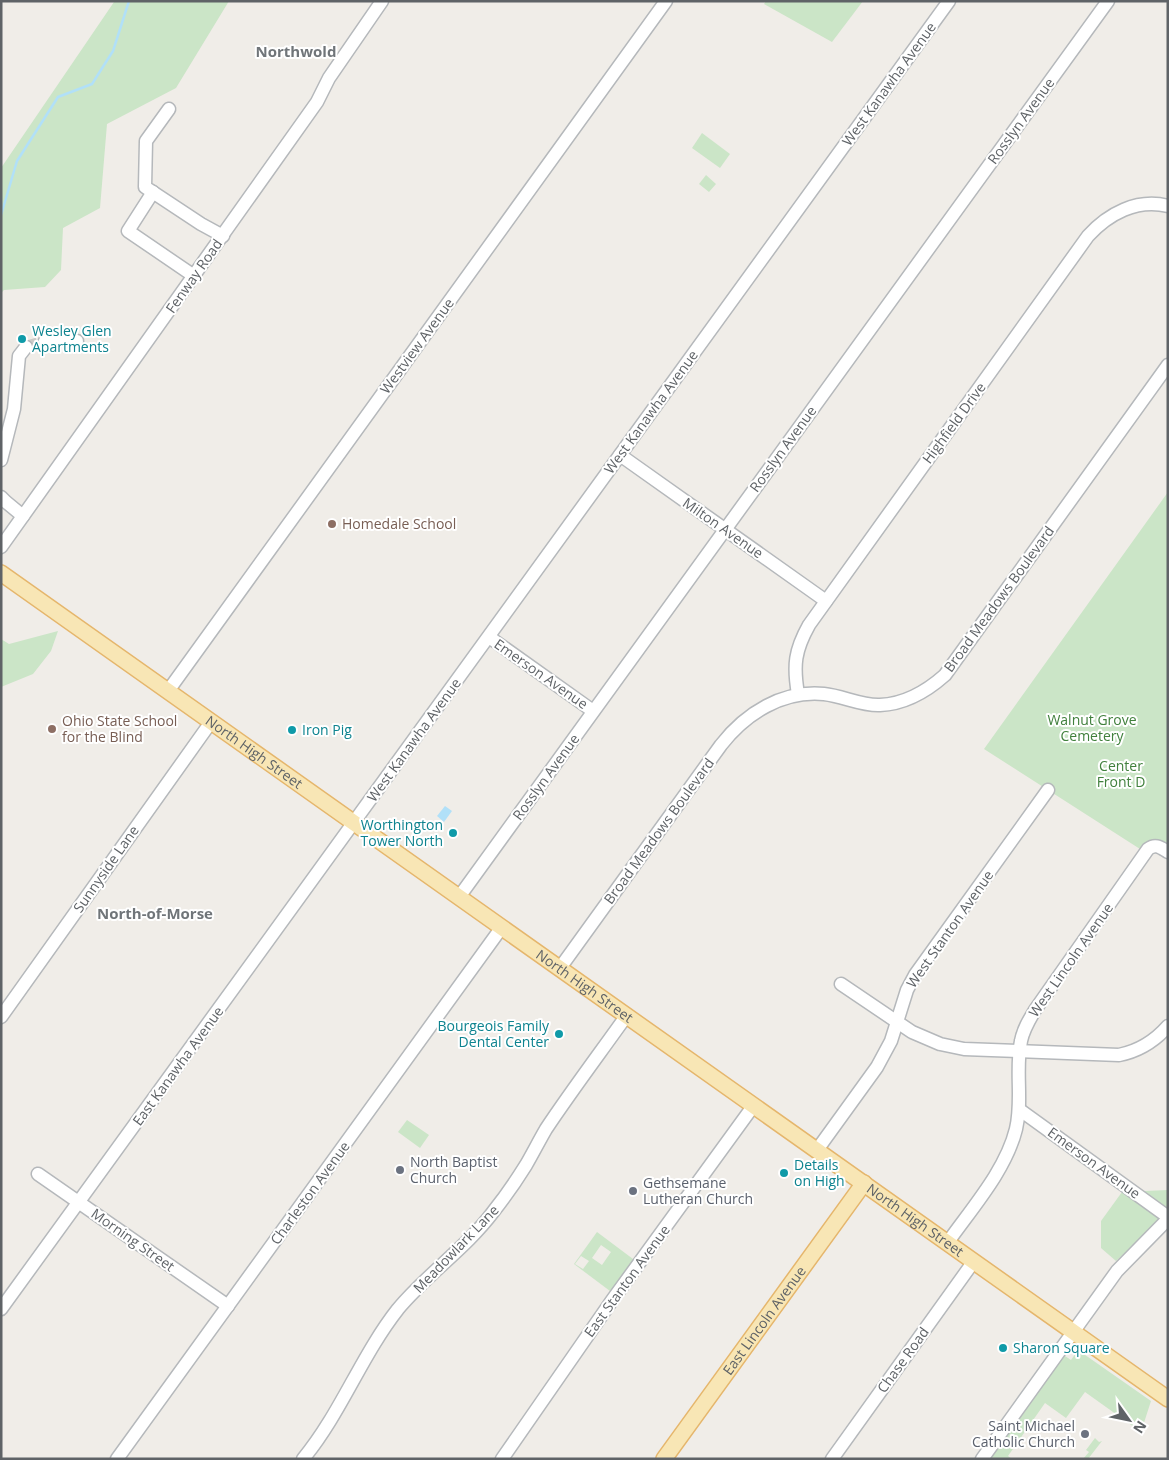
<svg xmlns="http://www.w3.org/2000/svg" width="1169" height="1460" font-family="'Open Sans',sans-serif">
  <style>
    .green { fill: #cbe5c7; fill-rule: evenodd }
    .water { fill: #b1e0f8 }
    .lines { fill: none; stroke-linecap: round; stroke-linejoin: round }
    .stream { stroke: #b1e0f8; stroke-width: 2.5 }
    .minor-tunnel { stroke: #cccac8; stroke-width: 12; stroke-dasharray: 12 6; stroke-linecap: butt }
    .minor-casing { stroke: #b5b8bb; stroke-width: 15 }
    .major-casing { stroke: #e5b66c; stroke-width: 18 }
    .minor { stroke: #fff; stroke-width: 12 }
    .major { stroke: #f8e6b5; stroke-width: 15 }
    .culture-dot { fill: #0f9aa8; stroke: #fff; stroke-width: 2 }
    .education-dot { fill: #8d6e63; stroke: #fff; stroke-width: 2 }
    .worship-dot { fill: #6b7280; stroke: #fff; stroke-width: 2 }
    .labels { text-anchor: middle; stroke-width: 4; stroke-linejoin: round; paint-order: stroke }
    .street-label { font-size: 14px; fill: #5f6367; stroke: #fff }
    .culture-label { font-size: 14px; fill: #0d838f; stroke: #fff; text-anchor: start }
    .education-label { font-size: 14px; fill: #785e54; stroke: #fff; text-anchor: start }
    .park-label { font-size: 14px; fill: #41803d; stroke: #fff }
    .worship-label { font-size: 14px; fill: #5b616d; stroke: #fff; text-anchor: start }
    .neighbourhood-label { font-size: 15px; font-weight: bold; fill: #707579; stroke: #fff }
  </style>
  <rect width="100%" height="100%" fill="#f0ede8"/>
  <g class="green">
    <path d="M229 1 176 88 107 124 100 208 63 228 61 270 45 287 4 290 1 293V168L114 2Z"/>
    <path d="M766 1H863L832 42 764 4Z"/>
    <path d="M702 133 730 154 720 168 692 148Z"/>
    <path d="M706 175 716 184 709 192 699 184Z"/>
    <path d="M1168 492V848C1155 840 1152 837 1140 849L984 749Z"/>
    <path d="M58 631 51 651 33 674 1 687V639L9 644Z"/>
    <path d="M407 1120 429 1135 420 1148 398 1132Z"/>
    <path d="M1168 1190V1213L1116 1261 1101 1248V1221L1122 1192Z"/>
    <path d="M597 1232 637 1262 614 1294 574 1264ZM601 1245 611 1252 602 1265 592 1258ZM581 1256 589 1261 583 1269 575 1264Z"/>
    <path d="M1078 1350 1151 1401 1141 1432 1085 1392 1066 1418 1045 1403 1008 1456 1012 1459H988L1062 1354 1071 1360Z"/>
    <path d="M1095 1438 1099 1442 1102 1441 1088 1459H1083L1089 1452 1086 1450Z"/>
  </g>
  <path class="water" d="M445 806 452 811 444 822 437 816Z"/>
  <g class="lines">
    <path class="stream" d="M1 215 17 161 58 97 92 84 113 51 129 1"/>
    <path class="minor-tunnel" d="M26 347 45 341"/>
    <g class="minor-casing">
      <g id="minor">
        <path d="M169 109 146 141 145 187 201 224 223 236"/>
        <path d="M153 192 128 231 194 276"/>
        <path d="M45 341 58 339 77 341"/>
        <path d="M620 455 826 601"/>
        <path d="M1 460 14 409 19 356 26 347"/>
        <path d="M1 497 6 502 23 516"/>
        <path d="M1 547 317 102 329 78 382 1"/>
        <path d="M489 637 593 711"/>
        <path d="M168 691 666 1"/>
        <path d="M798 694C793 665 795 650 809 625L1088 236C1108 214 1137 198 1168 206"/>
        <path d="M459 897 1108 1"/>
        <path d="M560 968 721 745C746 713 783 690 824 694 843 696 862 706 880 705 906 704 927 691 945 675L1168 365"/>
        <path d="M841 984 912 1032 940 1044 964 1049 1119 1055C1139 1051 1154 1042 1168 1026"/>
        <path d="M1 1017 211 722"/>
        <path d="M1020 1110 1168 1217"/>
        <path d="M817 1150 877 1067 891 1041 907 990 915 975 1048 790"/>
        <path d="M38 1174 228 1306"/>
        <path d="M948 1242C972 1208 1006 1170 1016 1129 1023 1100 1015 1070 1021 1041 1023 1030 1029 1020 1035 1010L1148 849C1156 843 1161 848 1168 852"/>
        <path d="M1 1309 949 1"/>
        <path d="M117 1459 502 927"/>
        <path d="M303 1459C341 1413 361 1356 398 1309 427 1274 466 1248 493 1212 505 1197 516 1181 526 1165 533 1153 539 1141 546 1129 572 1090 600 1053 627 1015"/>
        <path d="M502 1459 613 1299 754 1105"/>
        <path d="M832 1459 974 1261"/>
        <path d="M982 1459 1117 1271 1168 1219"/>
      </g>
    </g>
    <g class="major-casing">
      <g id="major">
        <path id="s1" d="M1 573 1168 1399"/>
        <path id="s2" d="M664 1459 864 1183"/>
      </g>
    </g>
    <use href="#minor" class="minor"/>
    <use href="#major" class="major"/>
  </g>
  <g class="culture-dot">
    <circle cx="22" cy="339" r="5"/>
    <circle cx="292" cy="730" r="5"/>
    <circle cx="453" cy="833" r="5"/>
    <circle cx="559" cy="1034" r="5"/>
    <circle cx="784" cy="1173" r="5"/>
    <circle cx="1003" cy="1348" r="5"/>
  </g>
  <g class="education-dot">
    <circle cx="332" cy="524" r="5"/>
    <circle cx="52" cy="729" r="5"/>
  </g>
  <g class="worship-dot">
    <circle cx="400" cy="1170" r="5"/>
    <circle cx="633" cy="1191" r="5"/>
    <circle cx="1085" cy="1434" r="5"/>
  </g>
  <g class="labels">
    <g class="street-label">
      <text transform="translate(889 84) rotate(-54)" y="5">West Kanawha Avenue</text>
      <text transform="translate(1021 121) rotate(-54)" y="5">Rosslyn Avenue</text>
      <text transform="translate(194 276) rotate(-55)" y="5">Fenway Road</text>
      <text transform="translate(417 346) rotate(-54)" y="5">Westview Avenue</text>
      <text transform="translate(651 412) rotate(-54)" y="5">West Kanawha Avenue</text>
      <text transform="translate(954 423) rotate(-54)" y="5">Highfield Drive</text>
      <text transform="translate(783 449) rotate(-54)" y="5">Rosslyn Avenue</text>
      <text transform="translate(723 528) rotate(35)" y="5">Milton Avenue</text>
      <text transform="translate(999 599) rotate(-54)" y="5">Broad Meadows Boulevard</text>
      <text transform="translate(541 674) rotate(35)" y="5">Emerson Avenue</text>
      <text transform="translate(414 740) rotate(-54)" y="5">West Kanawha Avenue</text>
      <text dy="5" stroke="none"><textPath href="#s1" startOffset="310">North High Street</textPath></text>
      <text transform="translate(546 777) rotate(-54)" y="5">Rosslyn Avenue</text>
      <text transform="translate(659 831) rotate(-54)" y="5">Broad Meadows Boulevard</text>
      <text transform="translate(106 869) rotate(-55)" y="5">Sunnyside Lane</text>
      <text transform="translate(950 929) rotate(-55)" y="5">West Stanton Avenue</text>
      <text transform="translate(1071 960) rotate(-55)" y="5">West Lincoln Avenue</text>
      <text dy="5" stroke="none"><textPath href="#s1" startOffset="715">North High Street</textPath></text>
      <text transform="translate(178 1066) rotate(-54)" y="5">East Kanawha Avenue</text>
      <text transform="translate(1094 1163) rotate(36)" y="5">Emerson Avenue</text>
      <text transform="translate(310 1193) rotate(-54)" y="5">Charleston Avenue</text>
      <text dy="5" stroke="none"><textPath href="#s1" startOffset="1120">North High Street</textPath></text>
      <text transform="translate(133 1240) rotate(35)" y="5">Morning Street</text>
      <text transform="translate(456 1249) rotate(-46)" y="5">Meadowlark Lane</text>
      <text transform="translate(627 1281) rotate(-54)" y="5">East Stanton Avenue</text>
      <text dy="5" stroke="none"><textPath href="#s2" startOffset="171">East Lincoln Avenue</textPath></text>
      <text transform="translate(903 1360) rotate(-54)" y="5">Chase Road</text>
    </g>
    <g class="culture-label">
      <text x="32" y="336">Wesley Glen<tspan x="32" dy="16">Apartments</tspan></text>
      <text x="302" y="735">Iron Pig</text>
      <text x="443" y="830" text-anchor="end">Worthington<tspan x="443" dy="16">Tower North</tspan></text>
      <text x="549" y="1031" text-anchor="end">Bourgeois Family<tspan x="549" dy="16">Dental Center</tspan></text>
      <text x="794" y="1170">Details<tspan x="794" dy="16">on High</tspan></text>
      <text x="1013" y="1353">Sharon Square</text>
    </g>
    <g class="education-label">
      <text x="342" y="529">Homedale School</text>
      <text x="62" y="726">Ohio State School<tspan x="62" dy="16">for the Blind</tspan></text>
    </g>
    <g class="park-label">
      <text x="1092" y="725">Walnut Grove<tspan x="1092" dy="16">Cemetery</tspan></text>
      <text x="1121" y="771">Center<tspan x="1121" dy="16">Front D</tspan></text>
    </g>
    <g class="worship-label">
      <text x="410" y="1167">North Baptist<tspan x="410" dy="16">Church</tspan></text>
      <text x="643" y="1188">Gethsemane<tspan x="643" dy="16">Lutheran Church</tspan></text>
      <text x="1075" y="1431" text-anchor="end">Saint Michael<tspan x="1075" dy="16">Catholic Church</tspan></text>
    </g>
    <g class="neighbourhood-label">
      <text x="296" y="57">Northwold</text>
      <text x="155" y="919">North-of-Morse</text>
    </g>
  </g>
  <rect width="1169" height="1460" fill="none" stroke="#5f6367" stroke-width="5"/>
  <g transform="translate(1129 1420) rotate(123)" stroke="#ffffff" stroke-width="4" paint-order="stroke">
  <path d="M0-4L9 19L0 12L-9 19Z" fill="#5f6367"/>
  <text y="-8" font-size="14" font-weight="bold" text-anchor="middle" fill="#5f6367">N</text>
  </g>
</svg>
